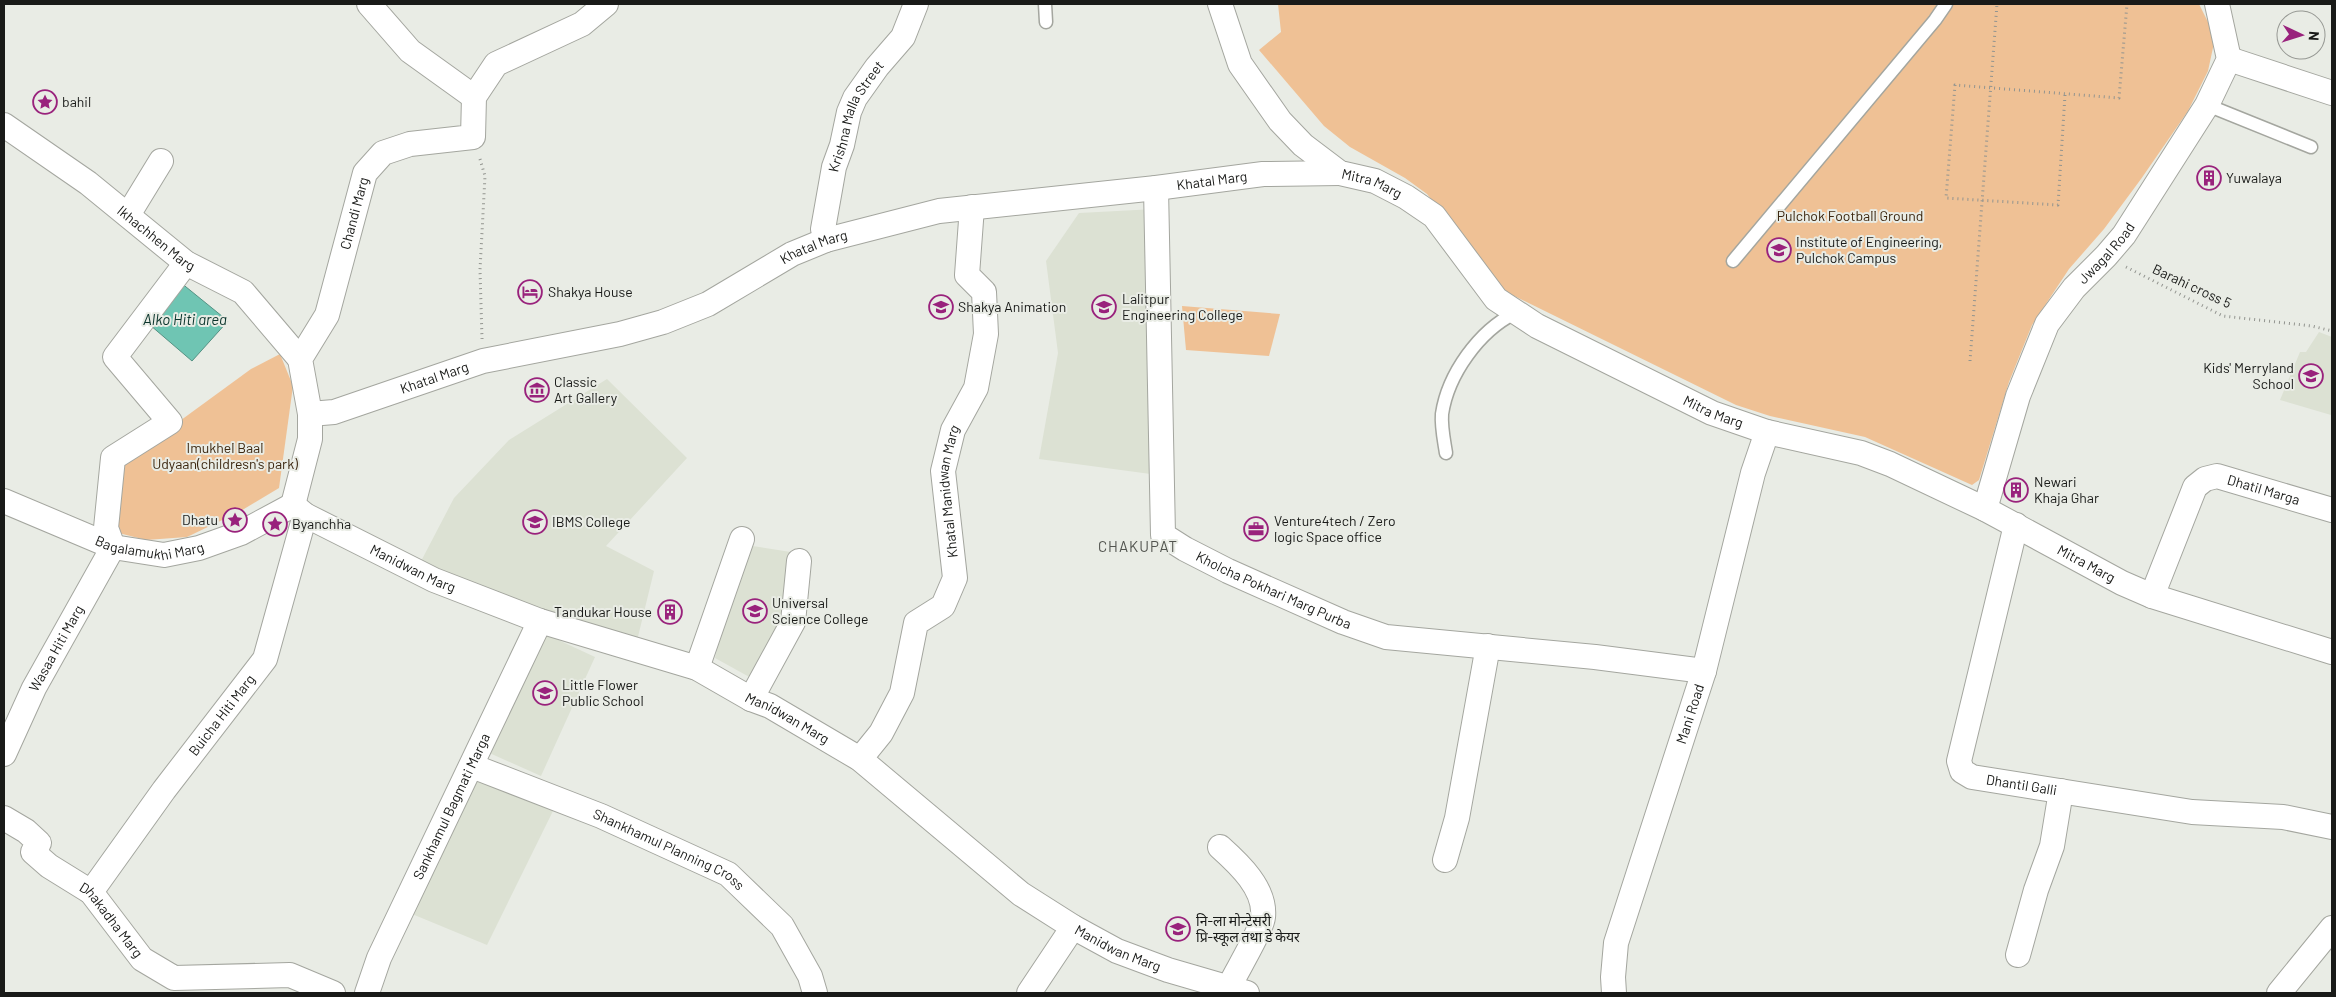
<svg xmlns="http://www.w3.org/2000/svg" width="2336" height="997" font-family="Barlow,'Noto Sans Devanagari',sans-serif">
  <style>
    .built { fill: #dce1d3 }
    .green { fill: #efc195 }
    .water { fill: #6fc5b3; stroke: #559284 }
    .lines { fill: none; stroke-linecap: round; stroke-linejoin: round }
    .lane-casing { stroke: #a4a69f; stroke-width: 15 }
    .street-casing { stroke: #a4a69f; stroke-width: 26 }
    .path { stroke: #92948f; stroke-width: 3; stroke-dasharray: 1 4; stroke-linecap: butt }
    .lane { stroke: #fff; stroke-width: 12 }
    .street { stroke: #fff; stroke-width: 24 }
    .labels { text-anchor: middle; stroke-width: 4; stroke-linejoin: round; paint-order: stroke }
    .poi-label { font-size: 14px; fill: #191a18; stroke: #e9ece5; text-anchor: start }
    .street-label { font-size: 14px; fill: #191a18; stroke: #e9ece5 }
    .park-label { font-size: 14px; fill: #3c2710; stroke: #e9ece5 }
    .water-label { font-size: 15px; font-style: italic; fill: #0b352d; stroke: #e9ece5 }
    .neighbourhood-label { font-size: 15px; letter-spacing: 1px; fill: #52544f; stroke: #e9ece5 }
  </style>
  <rect width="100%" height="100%" fill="#e9ece5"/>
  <g class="built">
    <path d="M1155 209 1158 475 1039 459 1058 353 1046 261 1079 213Z"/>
    <path d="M2319 332 2332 337 2331 415 2280 400 2300 352H2306Z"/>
    <path d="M607 379 687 458 606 546 654 571 635 649 418 567 454 498 509 440Z"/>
    <path d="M746 545 797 553 782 621 753 679 715 658 728 602Z"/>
    <path d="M539 631 595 657 541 776 485 751Z"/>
    <path d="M482 772 553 811 487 945 412 914Z"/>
  </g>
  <g class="green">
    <path d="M1278 4H2199L2210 26 2214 43 2208 71 2188 111 2141 179 2104 229 2069 269 2032 325 2009 382 1979 480 1972 485 1865 437 1770 416 1736 405 1506 292 1427 194 1405 178 1350 147 1324 126 1259 50 1281 32Z"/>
    <path d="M1182 306 1280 314 1269 356 1186 350Z"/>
    <path d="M280 354 293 386 279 488 239 512 187 537 146 540 111 531 114 469 251 369Z"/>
  </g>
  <path class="water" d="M175 278 228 321 192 361 143 319Z"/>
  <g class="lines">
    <g class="lane-casing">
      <g id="lane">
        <path d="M1045 4 1046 22"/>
        <path d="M2207 105 2311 147"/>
        <path d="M1733 261 1935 20 1946 4"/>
        <path d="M1446 453C1444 440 1441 427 1442 414 1448 374 1479 331 1515 313"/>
      </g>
    </g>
    <g class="street-casing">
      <g id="street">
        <path d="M369 4 410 51 474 97"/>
        <path id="s1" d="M1220 4 1240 64 1280 121 1303 145 1340 173 1375 181 1406 197 1434 216 1496 299 1537 326 1712 413 1767 432 1861 453 1890 464 1985 509 2122 583 2152 596 2332 652"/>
        <path d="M2229 59 2332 93"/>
        <path id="s2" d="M4 125 88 183 186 263 243 292 300 359"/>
        <path id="s3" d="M1156 188 1163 535 1185 549 1228 571 1343 622 1386 637 1595 657 1704 671"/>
        <path d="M128 215 161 161"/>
        <path id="s4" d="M826 240 823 229 834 167 842 145 849 112 855 98 877 67 903 37 916 4"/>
        <path id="s5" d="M310 414 334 412 483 361 620 334 663 322 708 304 792 254 826 240 939 211 1156 188 1263 174 1340 173"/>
        <path id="s6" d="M4 501 113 547 164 555 199 548 241 533 293 505"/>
        <path id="s7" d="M293 505 305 515 434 580 540 621 697 668 751 699 770 706 860 759 1021 894 1073 927 1117 951 1168 970 1247 993"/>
        <path id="s8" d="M293 505 310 439V414L300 359 327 315 365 173 383 153 410 144 473 137 474 97 496 64 582 24 606 4"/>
        <path id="s9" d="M1985 509 2018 396 2047 324 2074 288 2106 256 2124 235 2207 105 2229 59 2217 4"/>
        <path id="s10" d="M2016 525 1959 761 1962 771 1972 777 2192 812 2283 817 2332 827"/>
        <path id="s11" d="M2152 596 2195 487 2205 479 2217 476 2332 510"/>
        <path d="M697 668 742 539"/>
        <path d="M751 699 793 622 799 561"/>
        <path id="s12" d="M4 754 34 688 113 547 106 528 113 458 170 422 115 357 186 263"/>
        <path id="s13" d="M860 759 881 733 902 693 916 623 943 606 955 578 943 471 953 430 976 388 986 334 984 292 967 275 972 207"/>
        <path id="s14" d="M472 766 601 816 728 874 782 926 810 976 815 993"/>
        <path id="s15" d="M4 818 26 831 39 843 33 852 49 866 91 892 142 959 174 978 290 975 333 993"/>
        <path d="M1220 847C1239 864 1266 889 1263 917 1262 930 1233 977 1226 993"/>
        <path d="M1445 860 1457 818 1488 646"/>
        <path id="s16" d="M91 892 164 790 265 659 305 515"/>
        <path d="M2018 955 2036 890 2052 846 2061 791"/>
        <path id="s17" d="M367 993 379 958 540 621"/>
        <path d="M1029 993 1073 927"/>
        <path id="s18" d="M1614 993 1613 977 1616 943 1704 671 1753 473 1767 432"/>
        <path d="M2279 993 2332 928"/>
      </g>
    </g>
    <g class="path">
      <path d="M2065 95 2058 205 1946 198 1955 85 2119 98 2127 4"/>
      <path d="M480 159 485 176 480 270 482 339"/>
      <path d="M2126 267 2223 316 2312 326 2332 331"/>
      <path d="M1970 361 1997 4"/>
    </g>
    <use href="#lane" class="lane"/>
    <use href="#street" class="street"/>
  </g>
  <defs>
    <g id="sight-ring" transform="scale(1.25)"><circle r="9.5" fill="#e9ece5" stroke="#99227c" stroke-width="1.5"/><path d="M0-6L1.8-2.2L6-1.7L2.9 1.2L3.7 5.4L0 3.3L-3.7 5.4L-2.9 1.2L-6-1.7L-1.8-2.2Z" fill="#99227c"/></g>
    <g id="building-ring" transform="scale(1.25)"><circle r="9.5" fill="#e9ece5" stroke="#99227c" stroke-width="1.5"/><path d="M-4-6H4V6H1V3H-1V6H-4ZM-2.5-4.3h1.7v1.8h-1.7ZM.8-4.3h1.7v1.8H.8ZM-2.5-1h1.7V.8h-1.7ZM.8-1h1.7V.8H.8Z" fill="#99227c"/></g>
    <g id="university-ring" transform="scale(1.25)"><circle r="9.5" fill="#e9ece5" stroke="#99227c" stroke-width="1.5"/><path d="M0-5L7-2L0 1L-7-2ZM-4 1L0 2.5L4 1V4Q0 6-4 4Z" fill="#99227c"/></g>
    <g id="hotel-ring" transform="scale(1.25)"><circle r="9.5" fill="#e9ece5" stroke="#99227c" stroke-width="1.5"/><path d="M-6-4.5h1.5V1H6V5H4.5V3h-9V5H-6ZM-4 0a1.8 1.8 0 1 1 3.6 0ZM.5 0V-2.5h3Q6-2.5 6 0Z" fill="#99227c"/></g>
    <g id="school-ring" transform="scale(1.25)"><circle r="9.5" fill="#e9ece5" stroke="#99227c" stroke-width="1.5"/><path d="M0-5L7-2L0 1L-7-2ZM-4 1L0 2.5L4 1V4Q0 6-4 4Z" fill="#99227c"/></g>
    <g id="museum-ring" transform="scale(1.25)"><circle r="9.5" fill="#e9ece5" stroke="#99227c" stroke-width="1.5"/><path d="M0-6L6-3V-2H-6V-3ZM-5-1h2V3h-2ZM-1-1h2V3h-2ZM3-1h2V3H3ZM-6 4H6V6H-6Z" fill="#99227c"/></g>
    <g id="office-ring" transform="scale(1.25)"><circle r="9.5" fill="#e9ece5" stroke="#99227c" stroke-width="1.5"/><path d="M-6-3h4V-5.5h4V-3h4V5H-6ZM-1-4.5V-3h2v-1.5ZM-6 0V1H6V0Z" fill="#99227c"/></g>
  </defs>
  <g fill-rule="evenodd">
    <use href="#sight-ring" x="45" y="102"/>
    <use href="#building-ring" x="2209" y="178"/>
    <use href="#university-ring" x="1779" y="250"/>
    <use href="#hotel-ring" x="530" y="292"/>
    <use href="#school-ring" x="941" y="307"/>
    <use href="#university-ring" x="1104" y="307"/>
    <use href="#school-ring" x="2311" y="376"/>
    <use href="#museum-ring" x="537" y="390"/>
    <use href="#building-ring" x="2016" y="490"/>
    <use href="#sight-ring" x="235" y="520"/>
    <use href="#school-ring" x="535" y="522"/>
    <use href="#sight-ring" x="275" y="524"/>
    <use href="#office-ring" x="1256" y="529"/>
    <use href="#university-ring" x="755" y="611"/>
    <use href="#building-ring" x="670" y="612"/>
    <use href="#school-ring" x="545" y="693"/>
    <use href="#school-ring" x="1178" y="929"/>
  </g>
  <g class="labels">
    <g class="poi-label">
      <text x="62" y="107">bahil</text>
      <text x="2226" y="183">Yuwalaya</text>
      <text x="1796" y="247">Institute of Engineering,<tspan x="1796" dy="16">Pulchok Campus</tspan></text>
      <text x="548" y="297">Shakya House</text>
      <text x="1122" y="304">Lalitpur<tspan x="1122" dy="16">Engineering College</tspan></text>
      <text x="958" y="312">Shakya Animation</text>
      <text x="2294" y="373" text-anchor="end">Kids' Merryland<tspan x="2294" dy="16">School</tspan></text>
      <text x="554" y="387">Classic<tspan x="554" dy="16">Art Gallery</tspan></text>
      <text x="2034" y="487">Newari<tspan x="2034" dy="16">Khaja Ghar</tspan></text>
      <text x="218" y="525" text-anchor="end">Dhatu</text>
      <text x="1274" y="526">Venture4tech / Zero<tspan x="1274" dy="16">logic Space office</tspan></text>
      <text x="552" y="527">IBMS College</text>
      <text x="292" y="529">Byanchha</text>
      <text x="772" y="608">Universal<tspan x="772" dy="16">Science College</tspan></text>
      <text x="652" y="617" text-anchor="end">Tandukar House</text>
      <text x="562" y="690">Little Flower<tspan x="562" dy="16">Public School</tspan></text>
      <text x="1196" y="926">नि-ला मोन्टेसरी<tspan x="1196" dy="16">प्रि-स्कूल तथा डे केयर</tspan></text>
    </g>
    <g class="street-label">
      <text dy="5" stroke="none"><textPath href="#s4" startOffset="130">Krishna Malla Street</textPath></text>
      <text dy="5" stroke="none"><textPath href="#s5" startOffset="940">Khatal Marg</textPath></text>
      <text dy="5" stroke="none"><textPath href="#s1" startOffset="246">Mitra Marg</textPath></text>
      <text dy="5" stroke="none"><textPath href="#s8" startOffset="306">Chandi Marg</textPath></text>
      <text dy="5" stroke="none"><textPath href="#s2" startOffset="190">Ikhachhen Marg</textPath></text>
      <text dy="5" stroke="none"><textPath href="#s5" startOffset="535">Khatal Marg</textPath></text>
      <text dy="5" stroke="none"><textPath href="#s9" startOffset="288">Jwagal Road</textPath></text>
      <text transform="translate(2192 286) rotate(25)" y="5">Barahi cross 5</text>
      <text dy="5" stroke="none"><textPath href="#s5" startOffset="130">Khatal Marg</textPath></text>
      <text dy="5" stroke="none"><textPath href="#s1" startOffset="666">Mitra Marg</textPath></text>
      <text dy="5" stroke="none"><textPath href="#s11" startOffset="191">Dhatil Marga</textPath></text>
      <text dy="5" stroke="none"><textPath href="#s13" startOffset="300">Khatal Manidwan Marg</textPath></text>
      <text dy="5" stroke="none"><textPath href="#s6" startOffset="155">Bagalamukhi Marg</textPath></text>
      <text dy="5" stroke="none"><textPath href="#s1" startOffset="1071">Mitra Marg</textPath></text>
      <text dy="5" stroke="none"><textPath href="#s7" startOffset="136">Manidwan Marg</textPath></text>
      <text dy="5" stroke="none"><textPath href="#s3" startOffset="471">Kholcha Pokhari Marg Purba</textPath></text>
      <text dy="5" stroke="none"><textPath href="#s12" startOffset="118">Wasaa Hiti Marg</textPath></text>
      <text dy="5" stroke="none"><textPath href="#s18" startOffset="291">Mani Road</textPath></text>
      <text dy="5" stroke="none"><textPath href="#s16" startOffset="220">Buicha Hiti Marg</textPath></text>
      <text dy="5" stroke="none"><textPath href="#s7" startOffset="541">Manidwan Marg</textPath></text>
      <text dy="5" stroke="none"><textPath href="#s10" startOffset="315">Dhantil Galli</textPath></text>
      <text dy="5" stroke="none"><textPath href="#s17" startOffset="205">Sankhamul Bagmati Marga</textPath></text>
      <text dy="5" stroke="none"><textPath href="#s14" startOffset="214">Shankhamul Planning Cross</textPath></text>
      <text dy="5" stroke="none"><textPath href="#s15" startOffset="159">Dhakadha Marg</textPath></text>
      <text dy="5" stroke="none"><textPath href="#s7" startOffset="946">Manidwan Marg</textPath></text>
    </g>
    <g class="park-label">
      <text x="1850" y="221">Pulchok Football Ground</text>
      <text x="225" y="453">Imukhel Baal<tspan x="225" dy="16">Udyaan(childresn's park)</tspan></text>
    </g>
    <g class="water-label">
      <text x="185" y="325">Alko Hiti area</text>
    </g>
    <g class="neighbourhood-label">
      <text x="1138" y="552">CHAKUPAT</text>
    </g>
  </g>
  <rect width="2336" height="997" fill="none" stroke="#191a18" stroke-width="10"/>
  <g transform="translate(2301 35) rotate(94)"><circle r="24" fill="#e9ece5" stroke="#969893"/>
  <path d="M0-4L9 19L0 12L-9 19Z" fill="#99227c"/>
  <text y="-8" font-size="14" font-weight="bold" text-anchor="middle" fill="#191a18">N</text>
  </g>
</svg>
